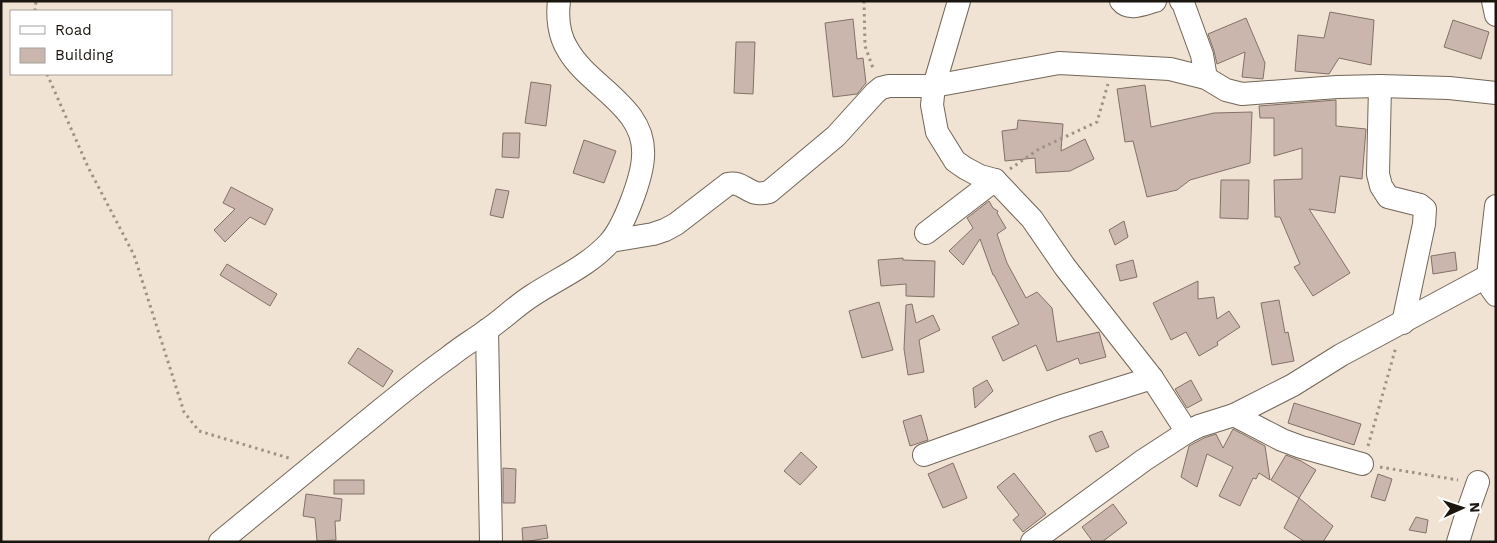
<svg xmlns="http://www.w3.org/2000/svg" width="1497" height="543" font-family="'Work Sans',sans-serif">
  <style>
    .building { fill: #cab6ac; stroke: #837168 }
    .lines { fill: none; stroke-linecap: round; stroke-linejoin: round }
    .minor-casing { stroke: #726658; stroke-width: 24 }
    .path { stroke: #9c9286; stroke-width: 3; stroke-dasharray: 2.5 4; stroke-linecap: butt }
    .minor { stroke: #fff; stroke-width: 22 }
  </style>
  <rect width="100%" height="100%" fill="#f1e3d3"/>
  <g class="building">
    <path d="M1330 12 1374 20 1371 65 1339 58 1329 74 1295 71 1298 35 1324 38Z"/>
    <path d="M1246 18 1265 63 1263 79 1242 77 1245 52 1217 64 1214 51 1208 34Z"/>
    <path d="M853 19 857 59 863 58 866 83 857 94 833 97 825 23Z"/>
    <path d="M1453 20 1489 32 1481 59 1444 47Z"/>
    <path d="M736 42H755L753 94 734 93Z"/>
    <path d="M531 82 551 85 546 126 525 123Z"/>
    <path d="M1145 85 1151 127 1214 113 1252 112 1250 163 1190 180 1177 190 1147 197 1133 141 1125 142 1117 89Z"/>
    <path d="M1336 100V126L1366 129 1362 179 1340 176 1335 213 1309 209 1350 273 1313 296 1294 267 1300 264 1280 217H1275L1274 180 1302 179V148L1274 156V118H1260L1259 106Z"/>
    <path d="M1018 120 1063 124 1061 151 1085 139 1094 159 1070 171 1036 173 1035 158 1005 161 1002 131 1017 129Z"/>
    <path d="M503 133H520L519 158 502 157Z"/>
    <path d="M584 140 616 151 604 183 573 173Z"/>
    <path d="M1221 180H1249L1248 219 1220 218Z"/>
    <path d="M231 187 273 209 265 225 250 217 225 242 214 230 235 209 223 203Z"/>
    <path d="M496 189 509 191 503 218 490 215Z"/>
    <path d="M989 201 993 208 998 211 997 213 1006 228 997 234 1007 263 1026 298 1037 292 1052 308 1057 342 1099 332 1106 357 1080 364 1078 358 1047 371 1036 345 1003 361 992 337 1019 324 994 275H993L980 239 963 265 949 251 973 228 967 218Z"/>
    <path d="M1124 221 1128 237 1115 245 1109 230Z"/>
    <path d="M1455 252 1457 270 1433 274 1431 256Z"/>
    <path d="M903 258V260L935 261 934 297 906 296V284L881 286 878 260Z"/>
    <path d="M1133 260 1137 277 1120 281 1116 265Z"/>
    <path d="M227 264 277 294 270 306 220 275Z"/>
    <path d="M1198 281V299L1214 297 1217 319 1229 311 1240 327 1217 342 1218 345 1199 356 1186 332 1171 340 1153 303Z"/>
    <path d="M1279 300 1285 333 1288 332 1294 361 1272 365 1261 303Z"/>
    <path d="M879 302 893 350 862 358 849 311Z"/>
    <path d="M912 304 916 323 933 315 940 330 919 340 924 372 908 375 904 349 906 305Z"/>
    <path d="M358 348 393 371 383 387 348 363Z"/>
    <path d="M987 380 993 391 975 408 973 388Z"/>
    <path d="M1191 380 1202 400 1187 408 1175 389Z"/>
    <path d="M1294 403 1361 424 1354 445 1288 423Z"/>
    <path d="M921 415 928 440 910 446 903 421Z"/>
    <path d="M1233 429 1265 446 1270 480 1259 473 1256 479 1253 478 1240 506 1219 496 1233 467 1207 454 1197 487 1181 477 1189 446 1204 438 1216 434 1223 448Z"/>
    <path d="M1102 431 1109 447 1096 452 1089 436Z"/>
    <path d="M801 452 817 467 800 485 784 471Z"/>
    <path d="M1286 455 1301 461 1316 470 1299 498 1271 480Z"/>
    <path d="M953 463 967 498 943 508 928 474Z"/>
    <path d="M503 468 516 469 515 503H503Z"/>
    <path d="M1014 473 1046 514 1023 532 1013 520 1019 515 997 487Z"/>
    <path d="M1378 474 1392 479 1385 501 1371 497Z"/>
    <rect x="334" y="480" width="30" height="14"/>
    <path d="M306 494 342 499 340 521H335L336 540 317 541 315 518 303 516Z"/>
    <path d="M1299 498 1333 526 1323 542H1305L1284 528Z"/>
    <path d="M1113 504 1127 523 1102 542H1093L1082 527Z"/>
    <path d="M1416 517 1428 520 1426 533 1409 530Z"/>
    <path d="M546 525 548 538 523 542 522 528Z"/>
  </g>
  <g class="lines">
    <g class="minor-casing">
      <g id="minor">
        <path d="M959 1 934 86 932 105 937 132 955 161 965 168 980 176 995 180 1032 219 1065 267 1152 378 1187 432"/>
        <path d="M1121 1C1129 11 1144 4 1155 1"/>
        <path d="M1181 1 1183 3 1202 55 1206 78"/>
        <path d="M1493 1 1496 15"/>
        <path d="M1380 86 1378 174 1381 186 1388 197 1420 205 1425 209 1424 224 1403 323"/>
        <path d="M1496 206 1488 276 1491 288 1496 295"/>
        <path d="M926 233 995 180"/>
        <path d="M611 241 653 234 665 230 676 224 728 184C740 181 745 190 756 193 760 194 765 193 769 192L836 136 875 93 881 88 889 86H934L1059 63 1170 69 1206 78 1226 90 1242 94 1337 87 1380 86 1449 88 1496 93"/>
        <path d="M487 330 491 542"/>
        <path d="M1234 415 1282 440 1301 447 1362 464"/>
        <path d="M924 455 1059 407 1152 378"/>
        <path d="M220 542C265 505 310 468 355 431 386 406 416 380 449 357 461 347 475 339 487 330 503 319 517 305 533 295 559 278 588 266 609 243 624 227 642 178 643 157 647 107 589 87 568 50 559 36 557 17 559 1"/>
        <path d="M1032 542 1144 460 1187 432 1199 426 1234 415 1293 385 1341 355 1488 276"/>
        <path d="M1458 542 1466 516 1478 482"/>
      </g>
    </g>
    <g class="path">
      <path d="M864 1 865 46 874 71"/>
      <path d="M35 11 36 1"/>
      <path d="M47 74 88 167 134 255 184 412 199 431 292 459"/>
      <path d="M1010 169 1039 149 1097 122 1108 84"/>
      <path d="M1368 446 1396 347"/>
      <path d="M1380 467 1458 480"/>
    </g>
    <use href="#minor" class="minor"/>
  </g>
  <rect width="1497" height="543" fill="none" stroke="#1a150f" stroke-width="5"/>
  <rect x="10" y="10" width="162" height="65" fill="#ffffff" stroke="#a3a19f"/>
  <rect x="20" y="26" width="25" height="8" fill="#ffffff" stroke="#a3a19f"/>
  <text x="55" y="35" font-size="15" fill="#1a150f">Road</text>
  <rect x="20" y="48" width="25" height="15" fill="#cab6ac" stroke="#a3a19f"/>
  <text x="55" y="60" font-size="15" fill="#1a150f">Building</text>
  <g transform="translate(1462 508) rotate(87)" stroke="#ffffff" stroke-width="4" paint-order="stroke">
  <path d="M0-4L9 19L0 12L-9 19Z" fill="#1a150f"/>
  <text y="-8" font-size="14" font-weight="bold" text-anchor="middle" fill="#1a150f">N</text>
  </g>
</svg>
